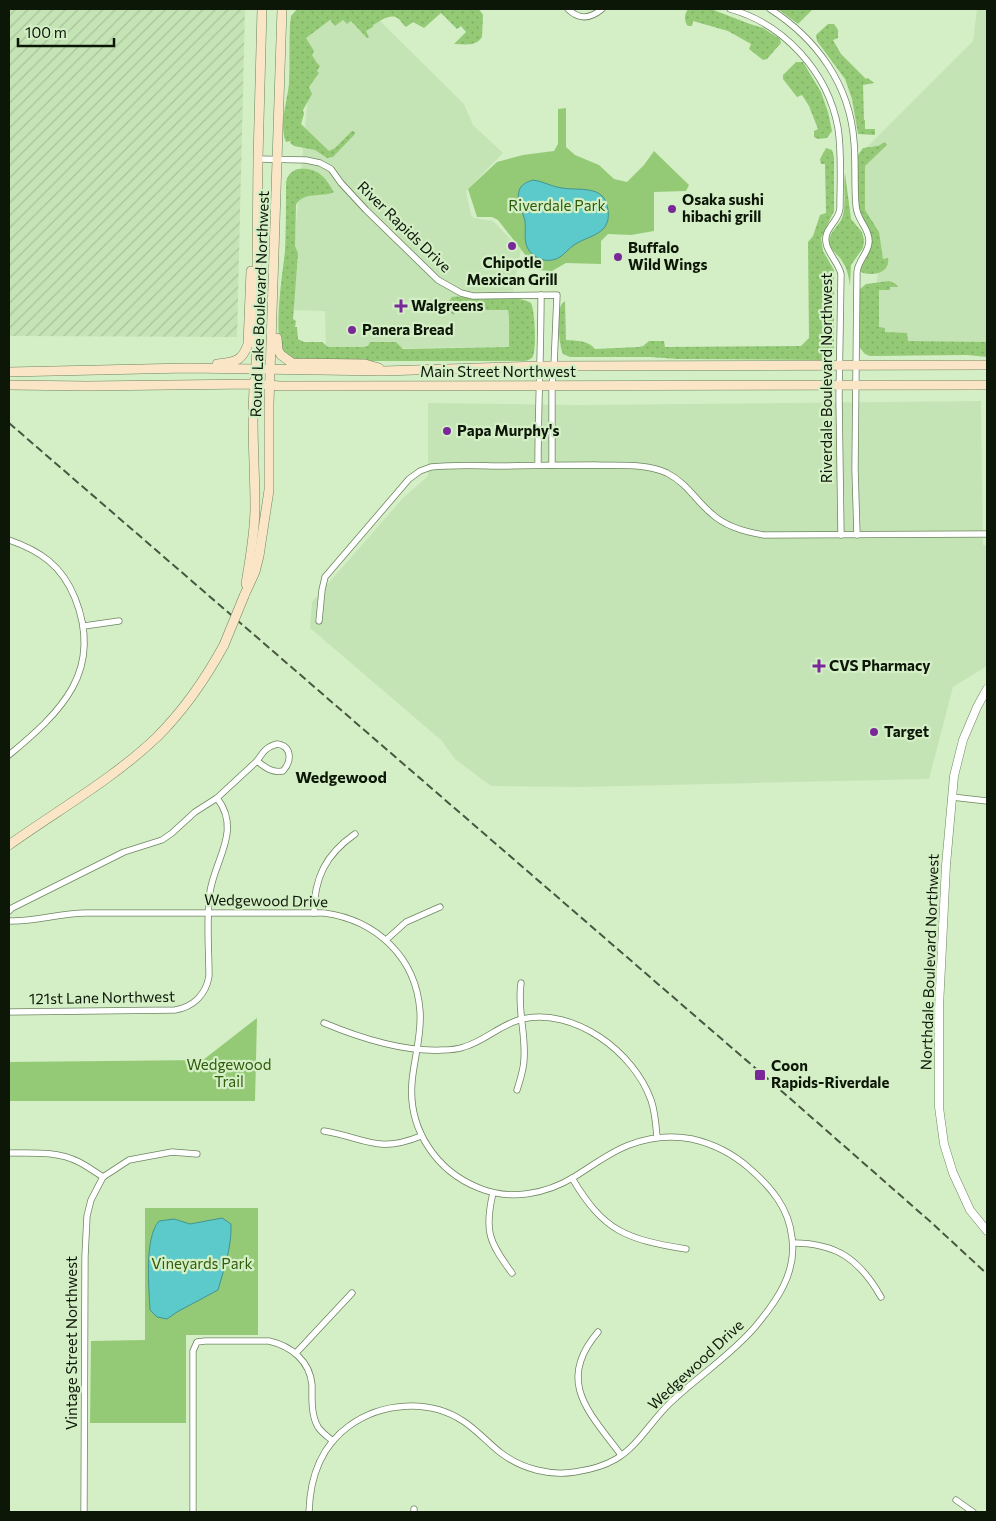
<svg xmlns="http://www.w3.org/2000/svg" width="996" height="1521" font-family="Commissioner,sans-serif">
  <style>
    .built { fill: #c5e4b5 }
    .industrial { fill: url(#industrial-furrows) }
    .grass { fill: url(#grass-dots) }
    .park { fill: #94ca76 }
    .water { fill: #5ccaca; stroke: #449490 }
    .lines { fill: none; stroke-linecap: round; stroke-linejoin: round }
    .minor-casing { stroke: #6d8560; stroke-width: 7 }
    .tertiary-casing { stroke: #6d8560; stroke-width: 9 }
    .secondary-casing { stroke: #6d8560; stroke-width: 10 }
    .minor { stroke: #fff; stroke-width: 5.5 }
    .tertiary { stroke: #fff; stroke-width: 8 }
    .secondary { stroke: #fae6c6; stroke-width: 9 }
    .rail { stroke: #485740; stroke-width: 2; stroke-dasharray: 8 4; stroke-linecap: butt }
    .secondary-bridge-casing { stroke: #6d8560; stroke-width: 10; stroke-linecap: butt }
    .secondary-bridge { stroke: #fae6c6; stroke-width: 9 }
    .poi-dot { fill: #792898; stroke: #d4efc6; stroke-width: 2 }
    .labels { text-anchor: middle; stroke-width: 4.5; stroke-linejoin: round; paint-order: stroke }
    .poi-label { font-size: 15px; font-weight: bold; fill: #0d1708; stroke: #d4efc6; text-anchor: start }
    .park-label { font-size: 15px; fill: #2f5c0b; stroke: #d4efc6 }
    .street-label { font-size: 15px; fill: #0d1708; stroke: #d4efc6 }
    .neighbourhood-label { font-size: 16px; font-weight: bold; fill: #0d1708; stroke: #d4efc6 }
  </style>
  <defs>
    <pattern id="industrial-furrows" width="10" height="10" patternUnits="userSpaceOnUse" patternTransform="scale(1.25)"><rect width="10" height="10" fill="#c5e4b5"/><path d="M-1 1l2-2M0 10L10 0M9 11l2-2" fill="none" stroke="#a8c39a"/></pattern>
    <pattern id="grass-dots" width="8" height="8" patternUnits="userSpaceOnUse" patternTransform="scale(1.25)"><rect width="8" height="8" fill="#94ca76"/><path d="M2 2h.1M6 6h.1" fill="none" stroke="#7ead65" stroke-width="1.8" stroke-linecap="round"/></pattern>
  </defs>
  <rect width="100%" height="100%" fill="#d4efc6"/>
  <g class="built">
    <path d="M977 9H987V344L876 342V285L880 263 877 228 863 211V151L973 41Z"/>
    <path d="M378 19 464 104 473 125 503 153 466 191 471 215 474 218 493 221 521 250 509 311V347L326 349 325 311 288 310 312 52 304 36 323 21Z"/>
    <path d="M981 401 983 545H987V666L953 687 929 779 581 787 491 786 455 759 441 740 310 628 312 602 403 498 428 476V403L580 405Z"/>
  </g>
  <path class="industrial" d="M9 9H245L237 337 9 336Z"/>
  <g class="grass">
    <path d="M297 9H479L483 15 482 37C476 47 464 44 454 44L466 32 461 26 457 29 441 13 424 28 413 22 406 27C403 25 400 19 397 18 390 13 379 22 373 25V27L366 31 369 37 367 38 351 21 347 24 343 20 335 26 330 20 306 38 314 51 312 55 317 63 320 66 317 71 319 73 309 87 312 94 303 110 304 114 301 124 329 151 335 148 352 131 355 132V134L333 157 327 158 315 150 294 146 290 143 291 141 286 142C279 125 287 102 289 84 290 64 289 44 290 24L291 16Z"/>
    <path d="M688 9H711L750 24 763 28 780 39 781 43 767 59 763 60 749 49 751 44 728 31 693 21 692 26H688C684 22 684 14 688 9Z"/>
    <path d="M778 9H813L798 24Z"/>
    <path d="M828 24H834L838 30V38L833 40 841 54 866 79 868 78 874 83 863 85 864 120H865V129H875V135L858 134 852 99 845 79 817 41 816 35Z"/>
    <path d="M796 62H803L821 92 828 112 832 131 827 138 818 139 814 137V131L818 129 809 106 802 95 797 97 783 79V75Z"/>
    <path d="M885 142 887 145 865 166V210L879 232 883 259 888 258C891 273 872 277 861 272 859 261 873 253 872 241 872 229 862 224 859 213 855 199 858 171 858 155L863 148 878 146Z"/>
    <path d="M826 148 832 150 834 157V211L821 238 823 251 834 270V350L831 356 822 360 678 359 650 357H570L563 354C559 346 557 316 560 308 561 304 563 303 565 301L566 340C577 341 588 340 595 349L639 347 643 346 649 341H664L665 347 801 346 809 338 808 242 813 236 820 215 826 213 825 164H821L820 159Z"/>
    <path d="M298 169C318 167 325 177 334 192 322 198 303 191 296 205L295 246 298 253 293 319 296 321 295 327H297L298 339 304 342H322L328 347H363L368 346 370 342H396L403 349 509 347V317L508 310H455L454 315 450 312 449 301 452 297C459 295 468 299 475 299 491 300 518 295 531 303 535 310 537 352 532 358 528 361 524 361 520 361H320C309 360 292 362 284 353 272 340 283 270 285 251 286 228 286 205 286 182 288 175 291 171 298 169Z"/>
    <path d="M845 173 851 219 862 232 864 240 863 248 851 265 850 286C849 277 847 268 842 261 838 254 830 250 829 242 829 231 841 225 843 215 846 202 843 186 845 173Z"/>
    <path d="M889 281 896 284 898 287H890V290H879V327L885 328V332L907 333 908 341 987 342V357L967 355 870 356 865 354 860 348V289L866 284Z"/>
  </g>
  <g class="park">
    <path d="M566 108V147L575 155 599 165 614 179 627 182 644 165 654 151 689 185 686 191 654 192V231L631 235 608 234 601 241V264L566 263 552 271 537 270 498 220 492 217H477L468 189 497 162 523 155 554 151 558 144V109Z"/>
    <path d="M257 1018 255 1101H9V1062L203 1060Z"/>
    <path d="M145 1208H258V1335H186V1423H90L91 1341 145 1340Z"/>
  </g>
  <g class="water">
    <path d="M533 180C543 181 552 187 562 188 580 191 605 184 608 210 609 217 608 223 604 228 596 237 584 238 574 245 569 248 565 254 560 257 547 265 530 258 526 244 524 236 526 228 525 221 523 212 516 201 519 191 521 184 527 182 533 180Z"/>
    <path d="M222 1218 231 1224C232 1246 224 1269 218 1290L177 1312 167 1319 157 1317 150 1310C149 1288 144 1238 159 1221L174 1219 190 1224Z"/>
  </g>
  <g class="lines">
    <g class="minor-casing">
      <g id="minor">
        <path d="M568 9C579 20 590 19 602 9"/>
        <path d="M730 9C784 24 828 72 838 128 842 154 840 181 840 208 839 219 831 223 827 233 821 248 838 260 841 274L839 397 841 535"/>
        <path d="M770 9C817 39 850 85 854 142 856 163 854 185 856 206 857 221 869 227 869 241 869 253 858 260 857 272L855 469 857 535"/>
        <path d="M258 159 306 160 320 163 331 169 341 183 366 210 438 280 461 293 473 296 557 295 554 366 552 385V465"/>
        <path d="M538 465C538 408 541 352 541 295"/>
        <path d="M9 540C41 551 62 566 75 598 104 671 61 712 9 755"/>
        <path d="M319 621 322 590 325 577 409 479 420 471 431 467C456 464 482 466 507 466 536 465 566 465 595 465 618 466 645 463 667 473 688 484 695 500 712 514 726 527 745 532 764 535L987 534"/>
        <path d="M84 626 119 621"/>
        <path d="M277 744C292 746 292 761 283 771 272 773 266 768 257 761 263 752 266 747 277 744Z"/>
        <path d="M952 797 987 801"/>
        <path d="M9 911 12 908 124 852 162 840 172 833 195 812 217 798 257 761"/>
        <path d="M314 913C314 878 326 854 355 834"/>
        <path d="M9 921C35 922 60 913 86 913H324C376 920 416 957 420 1011 422 1035 414 1058 412 1082 408 1129 436 1171 479 1188 510 1201 546 1194 574 1177 592 1166 610 1152 629 1145 650 1137 671 1135 692 1139 714 1144 732 1153 749 1168 771 1187 789 1208 792 1238 797 1273 776 1302 755 1327 730 1356 697 1377 670 1403 651 1421 638 1446 616 1459 604 1466 589 1470 575 1472 550 1476 522 1469 501 1453 488 1443 477 1430 463 1421 429 1399 382 1402 349 1426 320 1447 310 1478 309 1512"/>
        <path d="M386 940 406 922 440 907"/>
        <path d="M9 1012 175 1010C193 1007 206 995 209 976 209 949 206 919 210 892 215 859 242 830 217 798"/>
        <path d="M324 1023C360 1038 402 1052 442 1050 449 1050 458 1049 464 1047 485 1041 501 1024 522 1019 574 1007 634 1052 651 1100 655 1111 656 1125 657 1137"/>
        <path d="M517 1090C520 1080 524 1069 524 1059 526 1032 517 1011 521 983"/>
        <path d="M324 1131C366 1138 377 1154 421 1136"/>
        <path d="M9 1153C33 1153 57 1151 79 1162 87 1166 95 1172 103 1177L129 1160 172 1152 197 1154"/>
        <path d="M572 1178C604 1232 626 1239 686 1249"/>
        <path d="M493 1193C484 1231 489 1242 512 1273"/>
        <path d="M793 1243C837 1243 860 1260 881 1297"/>
        <path d="M598 1332C555 1382 590 1413 621 1455"/>
        <path d="M296 1353 352 1293"/>
        <path d="M956 1500 973 1512"/>
        <path d="M414 1509V1512"/>
        <path d="M84 1512 85 1256 87 1216 91 1200 103 1177"/>
        <path d="M193 1512V1351L197 1342 205 1341H269C291 1346 310 1361 312 1385 312 1399 311 1415 318 1427 322 1433 328 1437 333 1441"/>
      </g>
    </g>
    <g class="tertiary-casing">
      <path id="tertiary" d="M987 689 977 707 963 740 954 776 946 865 939 1007V1107L944 1144 953 1173 970 1210 987 1231"/>
    </g>
    <g class="secondary-casing">
      <g id="secondary">
        <path d="M277 338 278 350 281 355 292 363 365 364 379 368"/>
        <path d="M217 364C234 362 242 362 248 344L251 271"/>
        <path d="M9 372 187 368 383 371 541 366 987 365"/>
        <path d="M9 385 87 386 254 384 280 386 987 385"/>
        <path d="M246 584C250 558 255 533 255 507 255 461 250 415 256 369L258 159 262 9"/>
        <path d="M244 596 255 572 259 556 269 490V404L282 9"/>
        <path d="M9 845C58 810 113 779 157 737 184 710 206 678 224 645"/>
      </g>
    </g>
    <use href="#minor" class="minor"/>
    <use href="#tertiary" class="tertiary"/>
    <use href="#secondary" class="secondary"/>
    <path class="rail" d="M9 423 761 1073 933 1224 987 1274"/>
    <g class="secondary-bridge-casing">
      <path id="secondary-bridge" d="M224 645 244 596"/>
    </g>
    <use href="#secondary-bridge" class="secondary-bridge"/>
  </g>
  <g class="poi-dot">
    <circle cx="672" cy="209" r="5"/>
    <circle cx="512" cy="246" r="5"/>
    <circle cx="618" cy="257" r="5"/>
    <path d="M398.5 298.5h5v5h5v5h-5v5h-5v-5h-5v-5h5z"/>
    <circle cx="352" cy="330" r="5"/>
    <circle cx="447" cy="431" r="5"/>
    <path d="M816.5 658.5h5v5h5v5h-5v5h-5v-5h-5v-5h5z"/>
    <circle cx="874" cy="732" r="5"/>
    <rect x="754" y="1069" width="12" height="12" rx="2.5"/>
  </g>
  <g class="labels">
    <g class="poi-label">
      <text x="682" y="205">Osaka sushi<tspan x="682" dy="17">hibachi grill</tspan></text>
      <text x="628" y="253">Buffalo<tspan x="628" dy="17">Wild Wings</tspan></text>
      <text x="512" y="268" text-anchor="middle">Chipotle<tspan x="512" dy="17">Mexican Grill</tspan></text>
      <text x="411" y="311">Walgreens</text>
      <text x="362" y="335">Panera Bread</text>
      <text x="457" y="436">Papa Murphy's</text>
      <text x="829" y="671">CVS Pharmacy</text>
      <text x="884" y="737">Target</text>
      <text x="771" y="1071">Coon<tspan x="771" dy="17">Rapids-Riverdale</tspan></text>
    </g>
    <g class="park-label">
      <text x="557" y="211">Riverdale Park</text>
      <text x="229" y="1070">Wedgewood<tspan x="229" dy="17">Trail</tspan></text>
      <text x="202" y="1269">Vineyards Park</text>
    </g>
    <g class="street-label">
      <text transform="translate(404 227) rotate(44)" y="5">River Rapids Drive</text>
      <text transform="translate(260 304) rotate(-88)" y="5">Round Lake Boulevard Northwest</text>
      <text x="498" y="377">Main Street Northwest</text>
      <text transform="translate(827 378) rotate(-90)" y="5">Riverdale Boulevard Northwest</text>
      <text transform="translate(266 901) rotate(1)" y="5">Wedgewood Drive</text>
      <text transform="translate(930 962) rotate(-88)" y="5">Northdale Boulevard Northwest</text>
      <text transform="translate(102 998) rotate(-1)" y="5">121st Lane Northwest</text>
      <text transform="translate(72 1343) rotate(-90)" y="5">Vintage Street Northwest</text>
      <text transform="translate(696 1365) rotate(-43)" y="5">Wedgewood Drive</text>
    </g>
    <g class="neighbourhood-label">
      <text x="341" y="783">Wedgewood</text>
    </g>
  </g>
  <rect width="996" height="1521" fill="none" stroke="#0d1708" stroke-width="20"/>
  <path d="M18 38v8h96v-8" fill="none" stroke="#0d1708" stroke-width="2.5"/>
  <text x="25" y="38" font-size="15" fill="#0d1708" stroke="#d4efc6" stroke-width="4" paint-order="stroke">100 m</text>
</svg>
